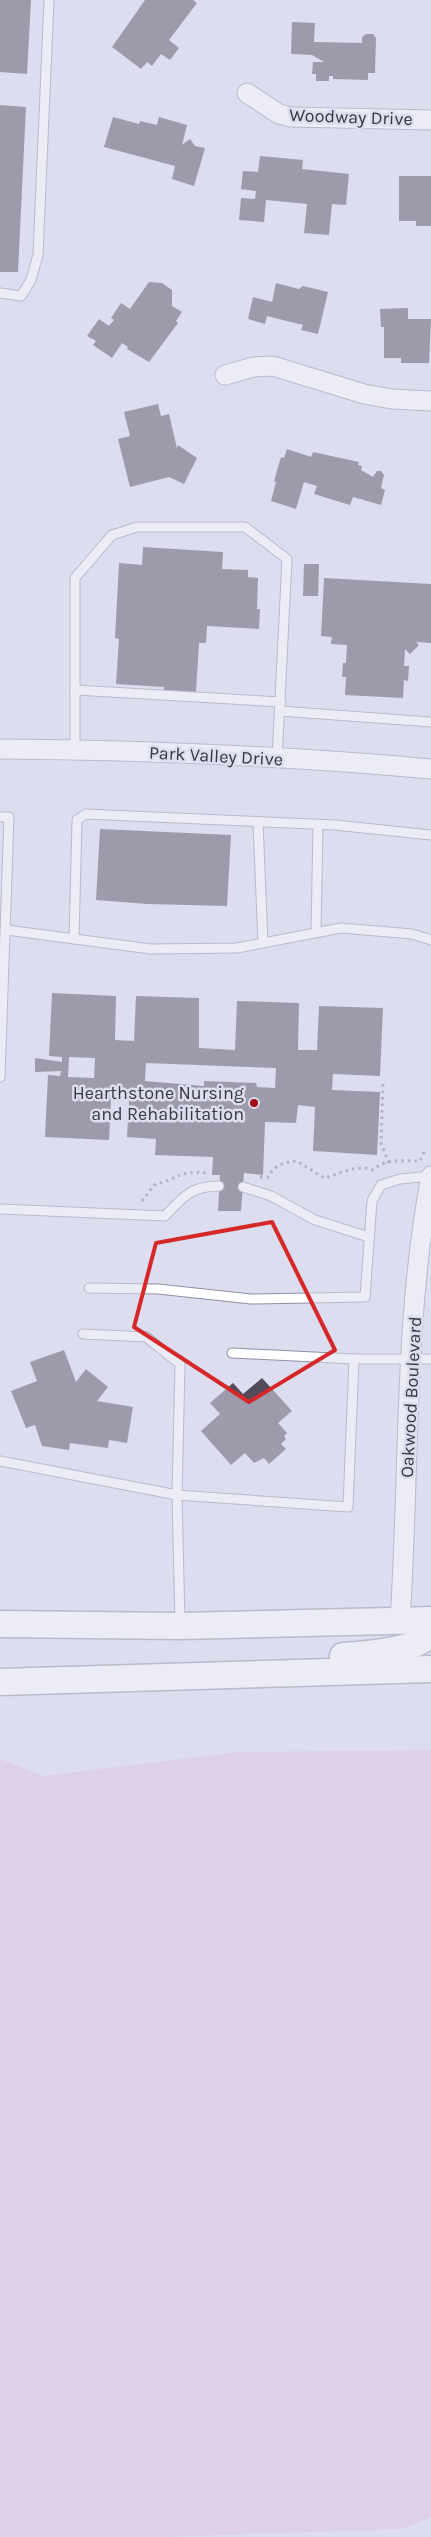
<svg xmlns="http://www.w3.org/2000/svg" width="431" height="2537" font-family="Karla,sans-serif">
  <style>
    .green { fill: #e0c1e2 }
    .building { fill: #514b5a; fill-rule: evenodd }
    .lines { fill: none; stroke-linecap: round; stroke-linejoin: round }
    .service-casing { stroke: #8e90a0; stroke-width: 11 }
    .minor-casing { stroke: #8e90a0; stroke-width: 21 }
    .secondary-casing { stroke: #8e90a0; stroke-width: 29 }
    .path { stroke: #82838f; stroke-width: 3; stroke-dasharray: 2.5 4; stroke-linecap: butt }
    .service { stroke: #fff; stroke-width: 9 }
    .minor { stroke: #fff; stroke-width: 19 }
    .secondary { stroke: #fff; stroke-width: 26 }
    .marked { fill: none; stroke: #d62828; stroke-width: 4; stroke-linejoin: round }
    .poi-dot { fill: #a20813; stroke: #dcddef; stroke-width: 2 }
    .labels { text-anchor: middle; stroke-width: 5; stroke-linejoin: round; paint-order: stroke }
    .street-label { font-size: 18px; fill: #38383f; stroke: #dcddef }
    .poi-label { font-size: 18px; fill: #38383f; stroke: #dcddef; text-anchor: end }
  </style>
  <rect width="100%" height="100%" fill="#dcddef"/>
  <path class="green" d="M431 1750V2517L403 2529 161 2537H0V1759L43 1776 239 1752Z"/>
  <g class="building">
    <path d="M0 0H31L27 74 0 72Z"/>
    <path d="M145 0H193L197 3 169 40 179 48 170 60 161 54 152 66 147 62 141 69 112 47Z"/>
    <path d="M292 22 315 23 314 42 362 43V37L366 34H373L376 38 375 73H368V80L333 79V76H329V81H316V74H312L313 62H324L312 55 291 54Z"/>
    <path d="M0 105 26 107 18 272H0Z"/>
    <path d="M113 117 139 124 140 121 157 125 159 117 187 125 182 145 190 139 195 146 205 148 194 186 172 179 175 166 104 147Z"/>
    <path d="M260 156 303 160 302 169 349 174 346 205 332 204 329 235 304 233 307 204 266 200 264 222 239 220 241 198 255 199 256 191 241 189 243 171 258 172Z"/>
    <path d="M399 176H431V226H416V221H399Z"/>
    <path d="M149 282 162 283 172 290V306L182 312 176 321 178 323 149 362 127 349 128 347 122 343 112 358 93 345 96 341 87 336 99 319 109 326 114 320 111 318 121 303 130 309Z"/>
    <path d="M276 283 299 289 303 286 328 292 318 334 301 330 303 325 267 316 265 324 248 319 253 297 272 302Z"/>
    <path d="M408 308V319H431L429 363H401V358H384V327H381L380 309Z"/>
    <path d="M158 404 161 416 169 414 177 448 178 445 197 458 184 484 169 477 130 487 118 439 130 436 124 412Z"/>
    <path d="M287 449 311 457 313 452 359 462 358 465 362 466 361 470 373 477 377 471H381L384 475 381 488 385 490 381 505 353 497 350 505 314 494 317 486 304 482 296 509 271 501 276 482 274 481 281 457 284 458Z"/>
    <path d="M143 547 223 552 222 569 248 570V577L258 578 257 609H260L259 629 207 626 206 643H199L196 692 164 690V687L116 684 119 639 115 638 119 563 142 565Z"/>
    <path d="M304 564H319L318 596H303Z"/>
    <path d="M324 578 431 584V643L416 642 419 645 410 654 405 649 404 666H409L408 681 404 680 403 698 345 695 346 677H342L343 663H346L347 645 331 644 332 637 321 636Z"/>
    <path d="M100 829 231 835 227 906 147 904 96 900Z"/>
    <path d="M52 993 116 996 115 1040 134 1041 136 996 199 998V1048L235 1050 237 1001 299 1003 298 1050H317L319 1006 383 1008 380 1076 333 1074 332 1090 380 1092 377 1155 313 1151 315 1107 298 1105 296 1123 265 1122 263 1175 244 1173 241 1211H218L220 1175H212L213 1157 155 1155 156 1139 127 1137 129 1101 111 1100 109 1140 45 1137 48 1075 60 1076 61 1071 35 1072V1058L62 1062V1057L49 1056ZM69 1057 95 1058 94 1078 68 1077ZM146 1063 276 1068 275 1088 257 1087 256 1083 204 1081V1086L145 1081Z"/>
    <path d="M64 1350 76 1382 86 1369 108 1387 97 1401 133 1407 127 1443 109 1440 108 1448 70 1443 69 1450 42 1446 35 1425 26 1428 11 1391 37 1381 30 1362Z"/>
    <path d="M262 1378 292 1411 278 1423 287 1433 284 1436 286 1439 281 1444 286 1449 269 1464 264 1458 254 1463 245 1453 231 1465 201 1431 220 1414 210 1403 233 1383 243 1394Z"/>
  </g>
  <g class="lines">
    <g class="service-casing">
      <g id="service">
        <path d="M0 293 21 296 31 280 38 255 49 0"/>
        <path d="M75 690 281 702"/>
        <path d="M280 711 431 722"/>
        <path d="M75 750V578L112 535 137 527H245L287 559 277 759"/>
        <path d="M0 817H9L0 1077"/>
        <path d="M258 822 263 943"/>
        <path d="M6 930 151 949 237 948 341 928 412 934 431 940"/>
        <path d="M316 933 318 825"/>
        <path d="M74 939 77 820 86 814 335 825 431 835"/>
        <path d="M243 1187 271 1196 315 1220 369 1237"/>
        <path d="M0 1209 165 1216C183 1197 191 1186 219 1186"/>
        <path d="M89 1288 158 1289 251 1299 365 1297 372 1201 381 1185 400 1179 431 1176"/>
        <path d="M232 1353 354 1359H431"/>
        <path d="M0 1461 177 1495 180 1364 146 1337 83 1334"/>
        <path d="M180 1623 177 1495 348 1507 354 1359"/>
      </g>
    </g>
    <g class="minor-casing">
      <g id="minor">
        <path d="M247 93 279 114 291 117 431 120"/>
        <path d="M225 375 254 367 273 366 364 394 392 399 431 401"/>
        <path d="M0 749C143 750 288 756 431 769"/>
        <path d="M400 1620C410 1472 403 1322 431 1176"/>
      </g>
    </g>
    <g class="secondary-casing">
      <g id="secondary">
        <path d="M0 1624 180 1626 431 1620"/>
        <path d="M343 1656C361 1655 429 1651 431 1628"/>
        <path d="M0 1682 431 1669"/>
      </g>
    </g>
    <g class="path">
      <path d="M383 1084 381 1143 389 1163"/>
      <path d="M260 1177H268C275 1165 283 1162 297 1161L324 1178C340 1174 356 1164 373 1170 385 1158 404 1161 420 1161L425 1150"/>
      <path d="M142 1201 154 1185C179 1179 178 1170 207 1173"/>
    </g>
    <use href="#service" class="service"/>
    <use href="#minor" class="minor"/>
    <use href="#secondary" class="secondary"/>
  </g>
  <path d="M0 0H431V2537H0ZM272 1222 335 1350 249 1402 134 1327 156 1243Z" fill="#dcddef" fill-opacity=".55" fill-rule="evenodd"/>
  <path class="marked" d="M272 1222 335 1350 249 1402 134 1327 156 1243Z"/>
  <circle class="poi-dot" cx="254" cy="1103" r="5"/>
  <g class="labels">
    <g class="street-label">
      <text transform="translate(351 117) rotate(2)" y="6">Woodway Drive</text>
      <text transform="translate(216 756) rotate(3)" y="6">Park Valley Drive</text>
      <text transform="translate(411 1397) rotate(-87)" y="6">Oakwood Boulevard</text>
    </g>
    <g class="poi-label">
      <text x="244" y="1099">Hearthstone Nursing<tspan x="244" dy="21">and Rehabilitation</tspan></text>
    </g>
  </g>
</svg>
